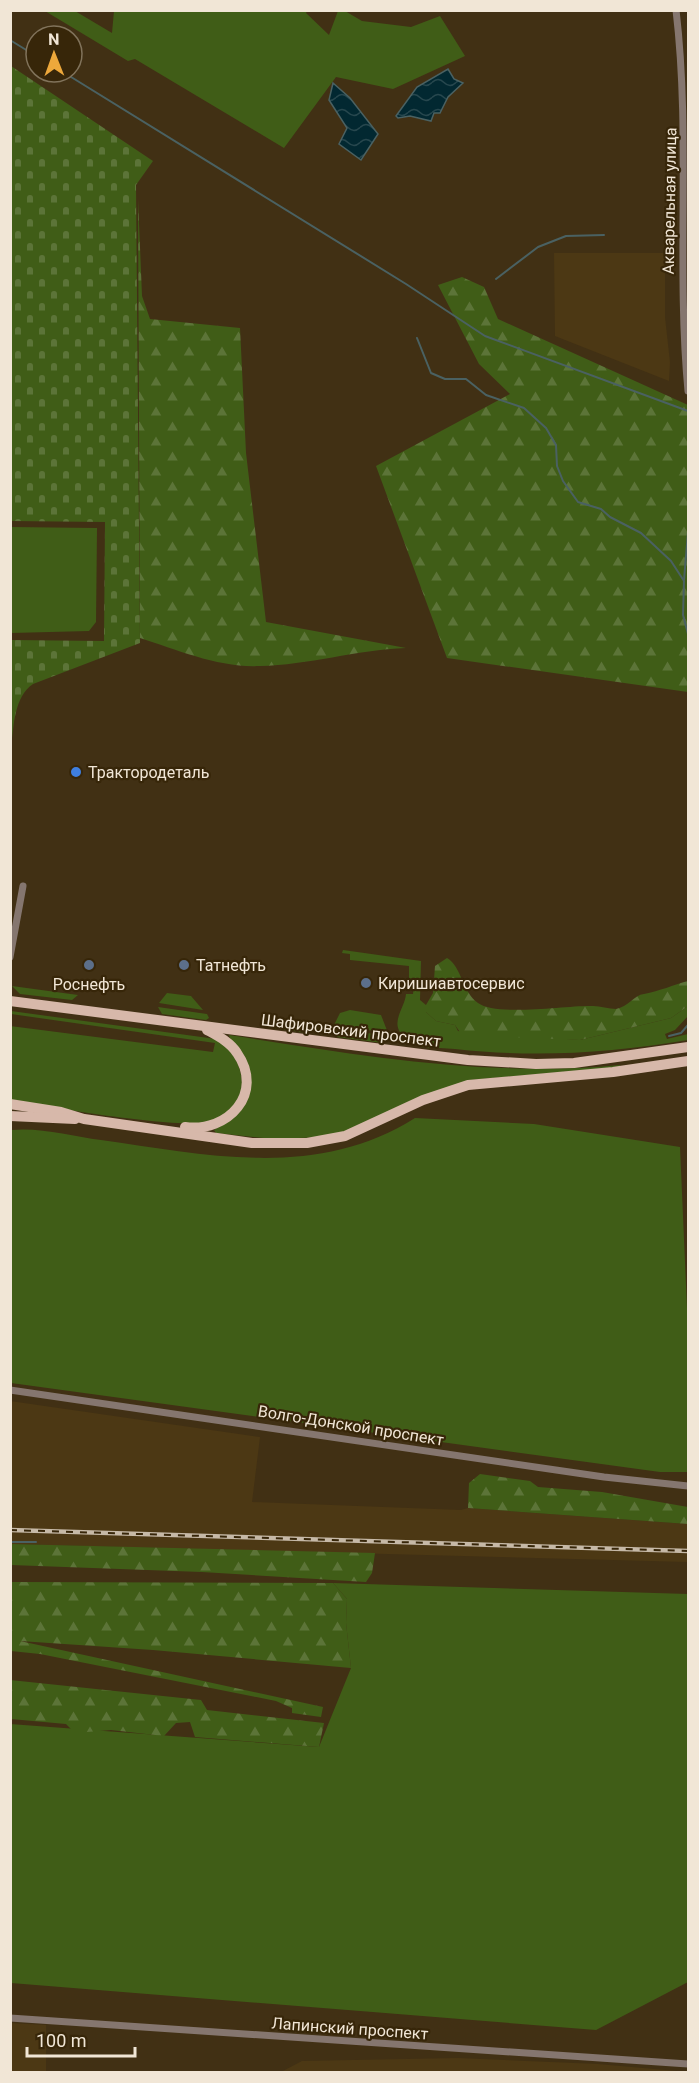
<svg xmlns="http://www.w3.org/2000/svg" width="699" height="2083" font-family="Roboto,sans-serif">
  <style>
    .built { fill: #4c3814 }
    .grass { fill: #405d17 }
    .forest { fill: url(#forest-firs) }
    .cemetery { fill: url(#cemetery-stones) }
    .water { fill: url(#water-waves); stroke: #4a6162; stroke-width: 1.5 }
    .lines { fill: none; stroke-linecap: round; stroke-linejoin: round }
    .stream { stroke: #4a6162; stroke-width: 2 }
    .street { stroke: #85766f; stroke-width: 7 }
    .primary { stroke: #d7b8aa; stroke-width: 10 }
    .rail-casing { stroke: #c6b9a7; stroke-width: 4.5 }
    .rail { stroke: #372609; stroke-width: 2; stroke-dasharray: 7; stroke-linecap: butt }
    .shop-dot { fill: #3f7fe0; stroke: #372609; stroke-width: 2 }
    .service-dot { fill: #5c6f8a; stroke: #372609; stroke-width: 2 }
    .labels { text-anchor: middle; stroke-width: 4.5; stroke-linejoin: round; paint-order: stroke }
    .street-label { font-size: 16px; fill: #f1e6d6; stroke: #372609 }
    .poi-label { font-size: 16px; fill: #f1e6d6; stroke: #372609; text-anchor: start }
  </style>
  <defs>
    <pattern id="forest-firs" width="22" height="20" patternUnits="userSpaceOnUse" patternTransform="scale(1.5)"><rect width="22" height="20" fill="#405d17"/><path d="M5 1l3.5 6h-7zM16 11l3.5 6h-7z" fill="#5c7438"/></pattern>
    <pattern id="cemetery-stones" width="16" height="16" patternUnits="userSpaceOnUse" patternTransform="scale(1.5)"><rect width="16" height="16" fill="#405d17"/><path d="M2 7V4a2 2 0 0 1 4 0v3zM10 15v-3a2 2 0 0 1 4 0v3z" fill="#5c7438"/></pattern>
    <pattern id="water-waves" width="16" height="10" patternUnits="userSpaceOnUse" patternTransform="scale(1.5)"><rect width="16" height="10" fill="#022831"/><path d="M0 5q4-4 8 0t8 0" fill="none" stroke="#27474e"/></pattern>
  </defs>
  <rect width="100%" height="100%" fill="#413014"/>
  <g class="built">
    <path d="M554 253H665V317L670 362 669 381 555 336Z"/>
    <path d="M10 1401 260 1437 252 1502 461 1510 468 1508 688 1524V1562L11 1544Z"/>
    <path d="M10 2023 46 2025V2072H11Z"/>
    <path d="M458 2058 598 2064 688 2072H281L302 2061Z"/>
  </g>
  <g class="grass">
    <path d="M45 11H75L112 33 114 11H307L306 13 329 35 338 11H345L362 21 411 27 440 16 465 56 393 89 336 77 284 148 135 59 128 61Z"/>
    <path d="M11 527 97 528 96 622 89 631 11 633Z"/>
    <path d="M343 950 421 961 420 1000 426 1005V1012L436 1021 455 1025 458 1031 580 1040 671 1018 688 1006V1016L675 1030 665 1034 667 1039 688 1034V1040C610 1053 534 1058 455 1049 435 1047 413 1051 400 1032 392 1020 405 1007 406 994H413L414 981H409V966L350 960V954L342 953Z"/>
    <path d="M12 986 78 995 72 1000 20 994Z"/>
    <path d="M167 993 191 996 203 1010 159 1003Z"/>
    <path d="M158 1007 207 1014 209 1018 206 1020 162 1014Z"/>
    <path d="M350 1010 381 1015 388 1033 334 1025 340 1013Z"/>
    <path d="M11 1011 216 1039C231 1048 238 1059 241 1075 245 1092 235 1112 219 1120 195 1133 46 1106 11 1101L10 1026 213 1052 215 1043 11 1014Z"/>
    <path d="M266 1021 322 1027 308 1033 272 1028Z"/>
    <path d="M332 1028 389 1036 383 1043 337 1037Z"/>
    <path d="M229 1035C358 1055 489 1078 620 1065V1067L470 1080 356 1128 325 1137 273 1139 216 1133 214 1130 236 1115 248 1094Z"/>
    <path d="M415 1118 534 1124 680 1147 688 1331V1472H660L11 1383V1130C40 1127 72 1136 101 1140 208 1155 317 1180 415 1118Z"/>
    <path d="M333 1583 688 1594V1982L596 2030 11 1983 10 1724 319 1747 351 1668 346 1623 347 1599Z"/>
  </g>
  <g class="forest">
    <path d="M138 199 142 296 150 319 240 328 246 453 266 622 406 648C356 650 308 665 260 666 219 668 178 650 140 638Z"/>
    <path d="M462 277 484 287 498 319 688 405V692L447 658 376 466 510 394 479 364 438 285Z"/>
    <path d="M447 958C462 967 462 992 478 1003 497 1017 568 1005 593 1006 600 1006 609 1009 616 1009 628 1007 634 995 644 994 660 991 673 985 688 981V1006L671 1018 580 1040 462 1035 455 1025 436 1021 426 1012V1005L433 993 435 966Z"/>
    <path d="M480 1474 530 1481 538 1487 602 1492 688 1507V1524L468 1508 469 1483Z"/>
    <path d="M11 1544 375 1553 372 1573 366 1582 202 1572 11 1565Z"/>
    <path d="M11 1582 333 1583 347 1599 346 1623 351 1668 153 1650 20 1641 323 1707 321 1717 292 1713V1708L276 1701 40 1654 11 1651Z"/>
    <path d="M10 1680 201 1700 207 1710 324 1723 319 1747 195 1737 190 1722 176 1723 164 1736 111 1730 75 1733 66 1724 11 1719Z"/>
  </g>
  <path class="cemetery" d="M11 66 153 161 136 185 140 643 33 684C14 697 14 725 11 747V640L104 641 105 522 11 521Z"/>
  <g class="water">
    <path d="M448 69 454 79 463 83 448 97 440 113H434L431 121 410 116 398 118 396 116 417 87Z"/>
    <path d="M333 83 350 98 378 134 361 160 339 144 347 128 329 100Z"/>
  </g>
  <g class="lines">
    <g class="stream">
      <path d="M10 40 36 56"/>
      <path d="M63 72 406 284 485 336 688 411"/>
      <path d="M496 279 538 247 566 236 604 235"/>
      <path d="M417 338 431 373 445 379H466L486 395 524 408 546 428 556 445 557 466 563 481 578 502 601 509 610 517 641 533 671 561 684 581 683 615 688 634"/>
      <path d="M684 580 688 532"/>
      <path d="M669 1036 681 1033 688 1025"/>
      <path d="M10 1542H36"/>
    </g>
    <g class="street">
      <path d="M676 10C691 137 676 264 688 391"/>
      <path d="M10 957 23 886"/>
      <path d="M10 1390 604 1477 688 1486"/>
      <path d="M10 2018 688 2064"/>
    </g>
    <g class="primary">
      <path d="M10 1001 468 1060 536 1064 574 1063 688 1047"/>
      <path d="M10 1104 61 1112 84 1119 252 1143H307L345 1136 423 1100 468 1085 613 1072 688 1061"/>
      <path d="M10 1116 75 1119"/>
      <path d="M185 1127C228 1133 265 1093 237 1053 230 1042 218 1036 207 1030"/>
    </g>
    <g class="rail-casing">
      <path id="rail" d="M10 1530 688 1551"/>
    </g>
    <use href="#rail" class="rail"/>
  </g>
  <circle class="shop-dot" cx="76" cy="772" r="6"/>
  <g class="service-dot">
    <circle cx="89" cy="965" r="6"/>
    <circle cx="184" cy="965" r="6"/>
    <circle cx="366" cy="983" r="6"/>
  </g>
  <g class="labels">
    <g class="street-label">
      <text transform="translate(669 201) rotate(-89)" y="6">Акварельная улица</text>
      <text transform="translate(351 1030) rotate(7)" y="6">Шафировский проспект</text>
      <text transform="translate(351 1425) rotate(9)" y="6">Волго-Донской проспект</text>
      <text transform="translate(350 2028) rotate(4)" y="6">Лапинский проспект</text>
    </g>
    <g class="poi-label">
      <text x="88" y="778">Трактородеталь</text>
      <text x="196" y="971">Татнефть</text>
      <text x="378" y="989">Киришиавтосервис</text>
      <text x="89" y="990" text-anchor="middle">Роснефть</text>
    </g>
  </g>
  <rect width="699" height="2083" fill="none" stroke="#f1e6d6" stroke-width="24"/>
  <g transform="translate(54 54) rotate(359)"><circle r="28" fill="#372609" stroke="#81735b" stroke-width="1.5"/>
  <path d="M0-4.5L10 22L0 15L-10 22Z" fill="#eda83b"/>
  <text y="-9" font-size="16" font-weight="bold" text-anchor="middle" fill="#f1e6d6">N</text>
  </g>
  <path d="M27 2047v9h108v-9" fill="none" stroke="#f1e6d6" stroke-width="3"/>
  <text x="36" y="2047" font-size="18" fill="#f1e6d6" stroke="#372609" stroke-width="4.5" paint-order="stroke">100 m</text>
</svg>
